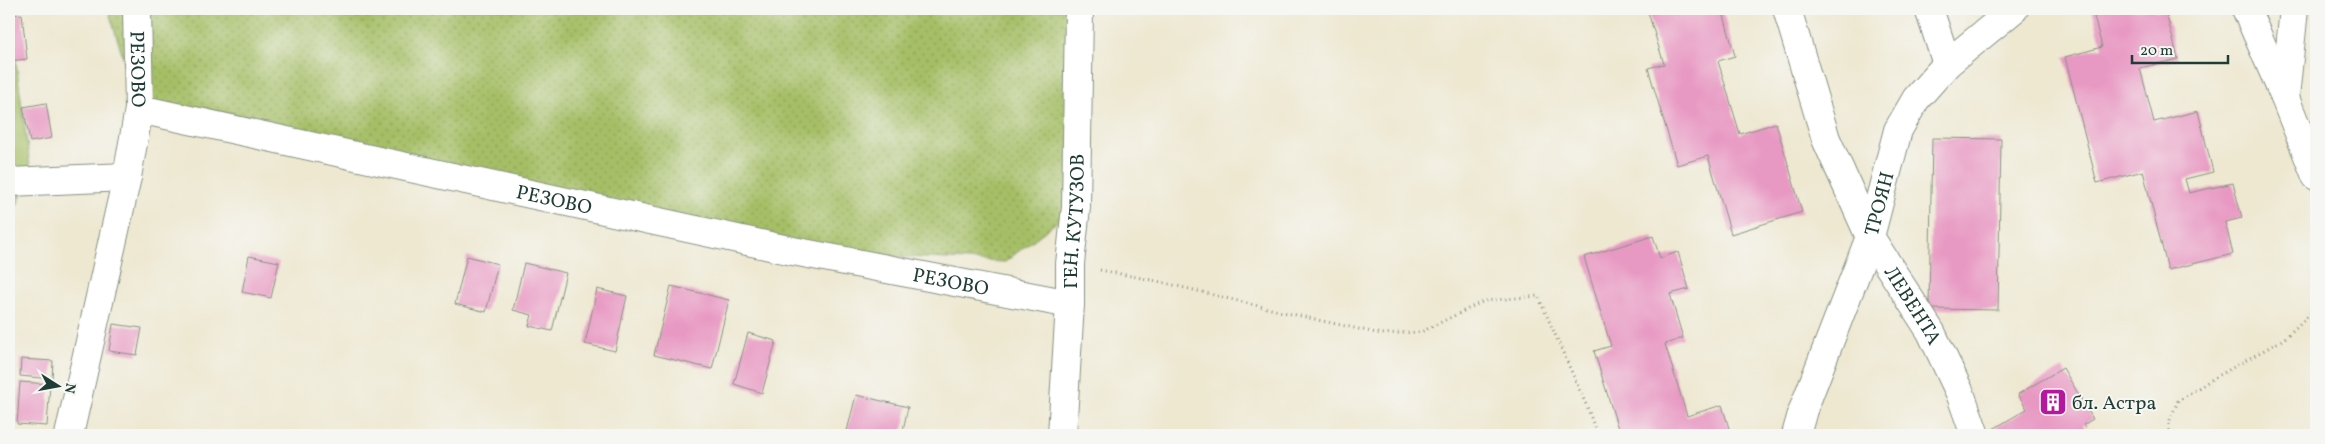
<svg xmlns="http://www.w3.org/2000/svg" width="2325" height="444" font-family="Vollkorn,serif">
  <style>
    .green { fill: #a6bf66; stroke: #627e4d }
    .park { fill: url(#park-dots); stroke: #627e4d }
    .building { fill: #e899c3 }
    .lines { fill: none; stroke-linecap: round; stroke-linejoin: round }
    .minor-casing { stroke: #869282; stroke-width: 30 }
    .path { stroke: #869282; stroke-width: 3; stroke-dasharray: 1 4; stroke-linecap: butt }
    .minor { stroke: #fff; stroke-width: 28 }
    .labels { text-anchor: middle; stroke-width: 4; stroke-linejoin: round; paint-order: stroke }
    .street-label { font-size: 20px; fill: #1f3d34; stroke: #f6f6f2 }
    .poi-label { font-size: 20px; fill: #1f3d34; stroke: #f6f6f2; text-anchor: start }
  </style>
  <defs>
    <pattern id="park-dots" width="8" height="8" patternUnits="userSpaceOnUse" patternTransform="scale(1.25)"><rect width="8" height="8" fill="#a6bf66"/><path d="M2 2h.1M6 6h.1" fill="none" stroke="#879c55" stroke-width="1.8" stroke-linecap="round"/></pattern>
  </defs>
  <rect width="100%" height="100%" fill="#f6f6f2"/>
  <filter id="ink" filterUnits="userSpaceOnUse"><feTurbulence type="fractalNoise" baseFrequency=".02" numOctaves="2"/><feDisplacementMap in="SourceGraphic" scale="10" xChannelSelector="R" yChannelSelector="G"/><feConvolveMatrix kernelMatrix="1 2 1 2 8 2 1 2 1" color-interpolation-filters="sRGB"/></filter>
  <filter id="wash" filterUnits="userSpaceOnUse"><feTurbulence type="fractalNoise" baseFrequency=".0096" numOctaves="4" result="noise"/><feDisplacementMap in="SourceGraphic" scale="20" xChannelSelector="R" yChannelSelector="G"/><feGaussianBlur stdDeviation="1.12" result="paint"/><feColorMatrix in="noise" values="0 0 0 0 0 0 0 0 0 0 0 0 0 0 0 0 0 1.4 0 .05"/><feComposite in="paint" operator="in"/></filter>
  <g filter="url(#wash)">
    <rect width="100%" height="100%" fill="#eee8d1"/>
    <path class="green" d="M9 10 31 173 9 223Z"/>
    <path class="park" d="M108 9H1079L1076 207 1005 262 793 251 139 109Z"/>
    <g id="blocks">
      <g class="building">
        <path d="M1647 9H1731L1723 12 1735 56 1718 61 1740 134 1776 123 1802 212 1731 234 1708 156 1677 165 1648 68 1664 64Z"/>
        <path d="M2092 9H2154L2155 11 2165 9 2178 59 2140 68 2154 122 2198 111 2213 172 2185 179 2189 193 2233 183 2242 218 2225 222 2233 254 2168 270 2143 171 2097 183 2065 57 2102 47Z"/>
        <path d="M22 14 27 59 9 61V15Z"/>
        <path d="M46 103 52 138 30 142 23 107Z"/>
        <path d="M1932 138 2001 139 1998 310 1929 309Z"/>
        <path d="M1653 236 1660 258 1678 252 1689 289 1670 294 1683 338 1665 344 1687 416 1722 405 1731 435H1620L1594 351 1611 346 1584 257Z"/>
        <path d="M249 256 279 262 271 298 242 292Z"/>
        <path d="M467 256 498 264 486 312 455 304Z"/>
        <path d="M524 263 566 273 552 331 529 326 532 315 513 310Z"/>
        <path d="M671 286 729 300 712 369 654 355Z"/>
        <path d="M597 289 627 296 615 351 585 344Z"/>
        <path d="M113 324 142 328 137 355 109 351Z"/>
        <path d="M748 333 776 341 762 393 734 384Z"/>
        <path d="M21 359 53 361 52 379 20 376Z"/>
        <path d="M2063 368 2093 419 2083 425 2089 435H1996L1993 429 2027 409 2018 394Z"/>
        <path d="M20 382 50 384 47 426 17 424Z"/>
        <path d="M856 395 908 407 902 435H846Z"/>
      </g>
    </g>
  </g>
  <g filter="url(#ink)">
    <use href="#blocks" fill-opacity="0" stroke="#869282" stroke-width="1"/>
    <g class="lines">
      <g class="minor-casing">
        <g id="minor">
          <path id="s1" d="M137 9 139 109 793 251 1070 304"/>
          <path id="s2" d="M1787 9 1826 139 1870 237 1931 332 1960 393 1975 435"/>
          <path d="M1929 9 1947 64"/>
          <path d="M2246 9 2285 98 2316 176"/>
          <path d="M2285 97 2294 9"/>
          <path d="M9 182 127 177"/>
          <path d="M69 435 127 177 139 109"/>
          <path id="s3" d="M1062 435 1070 304V264L1076 207 1079 9"/>
          <path id="s4" d="M1796 435 1803 410 1870 237 1898 130 1916 99 1947 64 2014 9"/>
        </g>
      </g>
      <g class="path">
        <path d="M1100 270 1157 281 1287 313 1381 334 1421 332 1484 301 1538 296 1588 409 1597 435"/>
        <path d="M2169 435V422L2178 401 2209 381 2284 339 2316 308"/>
      </g>
      <use href="#minor" class="minor"/>
    </g>
  </g>
  <defs>
    <g id="building-square" transform="scale(1.4375)"><rect x="-9" y="-9" width="18" height="18" rx="4" fill="#b5179e" stroke="#f6f6f2"/><path d="M-4-6H4V6H1V3H-1V6H-4ZM-2.5-4.3h1.7v1.8h-1.7ZM.8-4.3h1.7v1.8H.8ZM-2.5-1h1.7V.8h-1.7ZM.8-1h1.7V.8H.8Z" fill="#fff"/></g>
  </defs>
  <g fill-rule="evenodd">
    <use href="#building-square" x="2053" y="402"/>
  </g>
  <g class="labels">
    <g class="street-label">
      <text dy="7" stroke="none"><textPath href="#s1" startOffset="60">РЕЗОВО</textPath></text>
      <text dy="7" stroke="none"><textPath href="#s1" startOffset="525">РЕЗОВО</textPath></text>
      <text dy="7" stroke="none"><textPath href="#s4" startOffset="246">ТРОЯН</textPath></text>
      <text dy="7" stroke="none"><textPath href="#s3" startOffset="214">ГЕН. КУТУЗОВ</textPath></text>
      <text dy="7" stroke="none"><textPath href="#s1" startOffset="930">РЕЗОВО</textPath></text>
      <text dy="7" stroke="none"><textPath href="#s2" startOffset="324">ЛЕВЕНТА</textPath></text>
    </g>
    <g class="poi-label">
      <text x="2072" y="409">бл. Астра</text>
    </g>
  </g>
  <rect width="2325" height="444" fill="none" stroke="#f6f6f2" stroke-width="30"/>
  <g transform="translate(58 386) rotate(101)" stroke="#f6f6f2" stroke-width="4" paint-order="stroke">
  <path d="M0-4L9 19L0 12L-9 19Z" fill="#1f3d34"/>
  <text y="-8" font-size="14" font-weight="bold" text-anchor="middle" fill="#1f3d34">N</text>
  </g>
  <path d="M2132 55v8h96v-8" fill="none" stroke="#1f3d34" stroke-width="2.5"/>
  <text x="2140" y="55" font-size="15" fill="#1f3d34" stroke="#f6f6f2" stroke-width="4" paint-order="stroke">20 m</text>
</svg>
